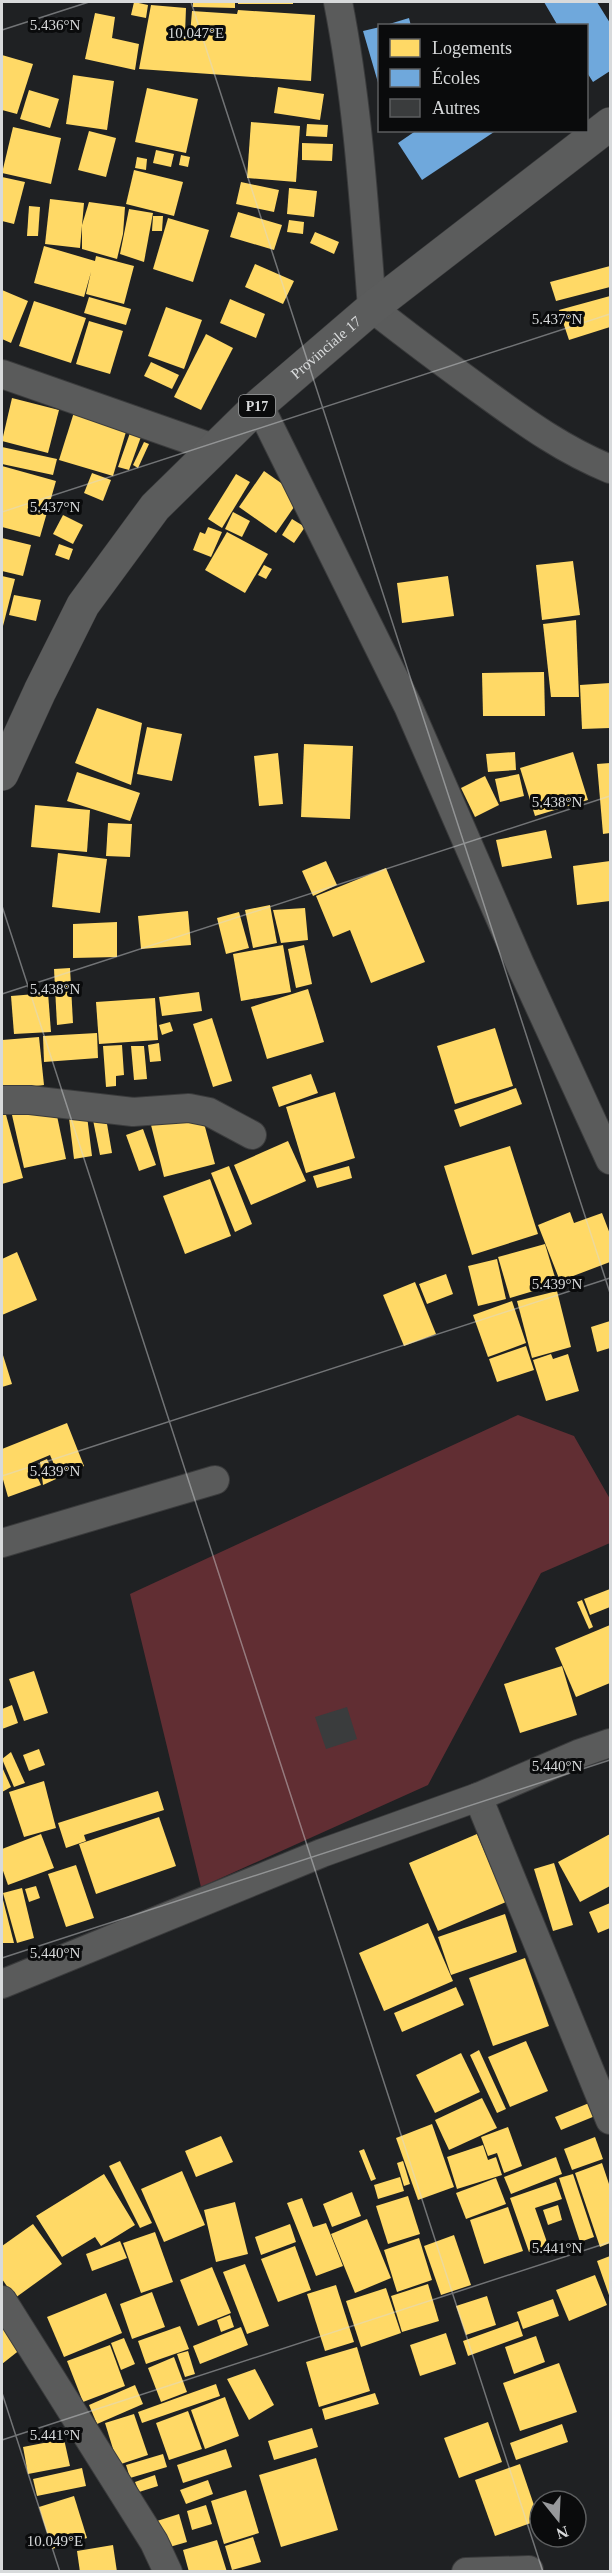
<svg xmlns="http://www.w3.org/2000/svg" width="612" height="2573" font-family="'Times New Roman',serif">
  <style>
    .green { fill: #612e33 }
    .homes { fill: #ffd966 }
    .schools { fill: #6fa8dc }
    .building { fill: #3a3c3d }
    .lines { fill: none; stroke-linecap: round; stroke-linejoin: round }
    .street-casing { stroke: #3a3b3c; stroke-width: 30 }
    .primary-casing { stroke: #3a3b3c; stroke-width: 34 }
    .street { stroke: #5a5b5b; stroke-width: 28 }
    .primary { stroke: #5b5c5c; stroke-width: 33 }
    .ticks { fill: none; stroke: #d8dadb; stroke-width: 1.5; stroke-opacity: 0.45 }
    .labels { text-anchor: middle; stroke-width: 6; stroke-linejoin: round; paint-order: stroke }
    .shield { fill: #0a0b0c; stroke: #9a9c9d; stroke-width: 1.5 }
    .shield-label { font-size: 14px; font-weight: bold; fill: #d8dadb }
    .street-label { font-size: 15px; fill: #d8dadb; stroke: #0a0b0c }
    .ticks-label { font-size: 15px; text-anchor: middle; fill: #d8dadb; stroke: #0a0b0c; stroke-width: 6; stroke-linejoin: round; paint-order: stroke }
  </style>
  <rect width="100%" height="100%" fill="#1f2123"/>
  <path class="green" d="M518 1415 574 1436 610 1499V1543L541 1573 428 1785 201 1887 130 1594Z"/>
  <g class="homes">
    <path d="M134 2 148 5 146 18 131 15Z"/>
    <path d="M193 2H235V8L193 7Z"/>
    <rect x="238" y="2" width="55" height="2"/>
    <path d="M151 5 186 8 185 34 190 35 192 11 237 14 238 10 315 15 311 81 139 69Z"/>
    <path d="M95 13 115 17 112 38 139 44 135 70 85 59Z"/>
    <path d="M2 55 33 64 17 114 2 110Z"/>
    <path d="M73 75 114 81 107 130 66 124Z"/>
    <path d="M278 87 324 94 320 120 274 113Z"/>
    <path d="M147 88 198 99 186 153 135 142Z"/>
    <path d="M29 90 59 99 50 128 20 119Z"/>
    <path d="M251 122 300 126 296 182 247 178Z"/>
    <path d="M307 124 328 125 327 137 306 136Z"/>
    <path d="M13 127 61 138 51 184 2 173Z"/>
    <path d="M89 131 116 138 106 177 78 170Z"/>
    <path d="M302 143 333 144 332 161 302 160Z"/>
    <path d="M156 150 174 154 171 167 153 163Z"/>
    <path d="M181 155 190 157 188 167 179 165Z"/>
    <path d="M137 157 147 159 146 170 135 168Z"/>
    <path d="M134 170 183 182 174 216 126 204Z"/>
    <path d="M2 177 25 182 14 224 2 221Z"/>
    <path d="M241 182 279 190 274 212 236 204Z"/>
    <path d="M289 188 317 191 314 217 287 214Z"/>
    <path d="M50 199 84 203 80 248 45 244Z"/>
    <path d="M89 202 125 207 123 234 117 259 82 249V225Z"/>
    <path d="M29 206 40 207 38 236H27Z"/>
    <path d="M129 209 153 213 144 262 120 254Z"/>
    <path d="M238 212 282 225 274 250 230 237Z"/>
    <path d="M153 216H163L162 231H152Z"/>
    <path d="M168 218 209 230 193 282 153 269Z"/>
    <path d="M289 220 304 222 303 234 287 232Z"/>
    <path d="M315 232 339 242 334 254 310 243Z"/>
    <path d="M44 246 95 261 96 256 134 266 124 304 86 294 91 272 84 297 34 283Z"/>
    <path d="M255 264 294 281 283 304 245 287Z"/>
    <path d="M610 266V287L556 301 550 282Z"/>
    <path d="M2 290 28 301 11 343 2 339Z"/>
    <path d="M610 296V327L569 340 559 310Z"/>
    <path d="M89 297 131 309 126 325 84 313Z"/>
    <path d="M230 299 265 314 256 338 220 323Z"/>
    <path d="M34 301 86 318 71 363 19 346Z"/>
    <path d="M166 307 202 320 184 369 148 356Z"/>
    <path d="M89 321 123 331 110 374 76 364Z"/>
    <path d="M206 334 233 348 201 410 174 397Z"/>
    <path d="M151 362 179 375 172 389 144 376Z"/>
    <path d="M12 398 59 410 48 453 2 441Z"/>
    <path d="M75 409 128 425 113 476 59 460Z"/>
    <path d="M131 430 142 434 129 470 118 467Z"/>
    <path d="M144 442 149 444 138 468 133 465Z"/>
    <path d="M2 447 57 459 53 475 2 464Z"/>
    <path d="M2 466 56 481 40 537 2 527Z"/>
    <path d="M264 471 301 497 276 533 239 507Z"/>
    <path d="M92 473 111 480 103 501 84 493Z"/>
    <path d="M236 474 250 482 222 528 208 519Z"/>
    <path d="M233 512 250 521 242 537 225 529Z"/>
    <path d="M63 515 83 525 73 544 53 534Z"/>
    <path d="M292 519 305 527 294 543 282 535Z"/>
    <path d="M208 527 222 532 211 557 193 550 200 532 205 534Z"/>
    <path d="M227 532 268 554 245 593 205 570Z"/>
    <path d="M2 538 31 545 23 576 2 571Z"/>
    <path d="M59 544 73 549 69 560 55 555Z"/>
    <path d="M573 561 580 615 542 620 536 565Z"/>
    <path d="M264 565 272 569 266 579 258 575Z"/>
    <path d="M2 576 15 579 2 630Z"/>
    <path d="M448 576 454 616 402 623 397 583Z"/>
    <path d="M14 595 41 600 36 621 9 615Z"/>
    <path d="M576 620 579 697H551L543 624Z"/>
    <path d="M544 672 545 716H483L482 673Z"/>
    <path d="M610 683V728L582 729 580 685Z"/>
    <path d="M97 708 142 723 131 785 75 763Z"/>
    <path d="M147 727 182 734 172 781 137 774Z"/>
    <path d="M304 744 353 746 350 819 301 817Z"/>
    <path d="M515 752 516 770 488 772 486 754Z"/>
    <path d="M573 752 588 800 535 816 520 768Z"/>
    <path d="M278 753 283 804 259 806 254 756Z"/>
    <path d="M610 763V833L603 834 597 764Z"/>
    <path d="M77 772 140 793 130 821 67 801Z"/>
    <path d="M519 774 524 796 500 802 495 779Z"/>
    <path d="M485 776 499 805 475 817 461 788Z"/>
    <path d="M35 805 90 810 87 852 31 847Z"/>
    <path d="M108 823 132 824 130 857 106 856Z"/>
    <path d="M546 830 552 858 502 867 496 840Z"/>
    <path d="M58 853 107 859 100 913 52 907Z"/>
    <path d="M326 861 337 885 313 896 302 871Z"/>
    <path d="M610 861V901L577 905 573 866Z"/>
    <path d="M386 868 425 962 371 983 350 930 333 937 316 896Z"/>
    <path d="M270 905 277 943 253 948 245 910Z"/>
    <path d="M305 908 308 940 281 943 273 910Z"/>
    <path d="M188 911 191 945 141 949 138 916Z"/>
    <path d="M239 912 249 948 226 954 217 918Z"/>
    <path d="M117 922V957L73 958V924Z"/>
    <path d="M283 945 291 992 241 1001 233 954Z"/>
    <path d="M304 945 312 984 296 988 288 949Z"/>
    <path d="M70 968 73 1023 57 1025 54 969Z"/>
    <path d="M308 989 324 1042 267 1059 251 1007Z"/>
    <path d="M199 992 202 1011 162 1016 159 997Z"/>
    <path d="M48 993 51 1032 14 1034 11 996Z"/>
    <path d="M155 998 158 1040 99 1044 96 1002Z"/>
    <path d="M212 1018 232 1081 213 1087 193 1024Z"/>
    <path d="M170 1022 173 1031 162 1035 159 1025Z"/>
    <path d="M495 1028 513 1086 455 1104 437 1046Z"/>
    <path d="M97 1033 98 1058 44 1062 43 1036Z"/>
    <path d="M39 1037 44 1085 2 1090V1040Z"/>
    <path d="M159 1043 161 1061 150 1062 148 1045Z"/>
    <path d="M122 1045 124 1075 116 1076V1086L106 1087 103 1046Z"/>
    <path d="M131 1046H144L147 1079 134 1080Z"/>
    <path d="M311 1074 318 1093 279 1107 272 1087Z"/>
    <path d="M516 1088 522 1104 460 1127 454 1110Z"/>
    <path d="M335 1092 355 1158 306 1173 286 1107Z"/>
    <path d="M55 1106 66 1159 24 1168 12 1115Z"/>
    <path d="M5 1111 23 1178 2 1184V1112Z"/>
    <path d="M201 1112 215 1164 164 1177 151 1125Z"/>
    <path d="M87 1116 92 1156 74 1159 69 1118Z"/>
    <path d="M106 1118 112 1153 100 1155 93 1120Z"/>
    <path d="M143 1129 156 1165 139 1171 126 1135Z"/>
    <path d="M288 1141 306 1181 251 1205 234 1165Z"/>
    <path d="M510 1146 538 1234 472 1255 444 1166Z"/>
    <path d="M229 1166 252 1224 235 1232 211 1173Z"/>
    <path d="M349 1166 352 1178 317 1188 313 1176Z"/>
    <path d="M210 1179 231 1236 185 1254 163 1196Z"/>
    <path d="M570 1212 574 1223 602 1213 610 1234V1262L560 1281 538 1225Z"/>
    <path d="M545 1244 557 1284 510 1298 498 1257Z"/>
    <path d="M17 1252 37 1300 2 1315V1259Z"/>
    <path d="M497 1259 506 1299 478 1306 468 1266Z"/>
    <path d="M446 1274 453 1294 427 1304 419 1284Z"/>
    <path d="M415 1282 436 1334 404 1346 383 1295Z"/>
    <path d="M557 1291 571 1347 532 1358 517 1301Z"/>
    <path d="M512 1301 526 1343 488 1357 473 1315Z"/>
    <path d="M610 1321V1348L597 1352 591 1327Z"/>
    <path d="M526 1346 534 1370 497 1382 489 1359Z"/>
    <path d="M2 1352 12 1384 2 1387Z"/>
    <path d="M551 1354 553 1359 568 1354 579 1391 546 1401 533 1360Z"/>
    <path d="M67 1423 84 1466 59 1476 50 1455 31 1463 41 1485 8 1497 2 1476V1449Z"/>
    <path d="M47 1459 56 1479 43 1485 40 1462Z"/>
    <path d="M610 1589V1607L590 1615 584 1599Z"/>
    <path d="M582 1600 593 1627 589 1629 577 1602Z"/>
    <path d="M610 1625V1683L576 1697 555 1648Z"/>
    <path d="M562 1666 577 1715 520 1733 504 1684Z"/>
    <path d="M34 1671 48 1713 24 1721 9 1679Z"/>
    <path d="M12 1705 18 1723 2 1729V1709Z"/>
    <path d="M39 1749 45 1765 29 1771 23 1755Z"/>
    <path d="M11 1752 25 1783 14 1787 2 1759Z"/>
    <path d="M2 1767 11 1787 2 1792Z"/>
    <path d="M44 1781 56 1828 24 1837 9 1792Z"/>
    <path d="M158 1791 164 1810 84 1835 86 1841 66 1848 58 1823Z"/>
    <path d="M159 1817 176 1866 96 1894 79 1844Z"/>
    <path d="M41 1834 54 1868 8 1885 2 1868V1849Z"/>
    <path d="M477 1834 506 1902 438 1931 409 1863Z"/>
    <path d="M610 1834V1886L580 1902 558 1862Z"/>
    <path d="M554 1863 573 1925 553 1931 534 1869Z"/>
    <path d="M76 1865 94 1918 66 1927 48 1874Z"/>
    <path d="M36 1886 40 1898 29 1902 25 1889Z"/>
    <path d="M22 1888 34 1938 17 1943 3 1893Z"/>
    <path d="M2 1896 14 1943H2Z"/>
    <path d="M610 1903V1928L598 1933 589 1912Z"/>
    <path d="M505 1914 517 1952 451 1975 438 1937Z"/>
    <path d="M428 1923 453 1981 384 2011 359 1953Z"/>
    <path d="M525 1958 549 2026 493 2046 469 1978Z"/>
    <path d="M456 1987 464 2005 402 2032 394 2013Z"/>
    <path d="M526 2041 548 2091 510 2107 488 2057Z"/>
    <path d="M479 2050 506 2109 497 2113 470 2055Z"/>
    <path d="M461 2053 480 2092 435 2113 416 2075Z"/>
    <path d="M482 2098 497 2128 449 2150 435 2120Z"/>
    <path d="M594 2101 600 2114 561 2130 555 2117Z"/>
    <path d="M432 2124 454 2187 418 2200 396 2138Z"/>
    <path d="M508 2127 522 2166 504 2173 497 2153 488 2156 481 2137Z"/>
    <path d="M221 2136 233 2162 196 2177 185 2151Z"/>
    <path d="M595 2137 603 2159 572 2170 564 2149Z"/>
    <path d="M483 2145 488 2160 496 2157 502 2175 457 2189 447 2157Z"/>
    <path d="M364 2149 376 2179 371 2181 359 2151Z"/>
    <path d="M556 2157 562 2174 511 2194 504 2177Z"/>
    <path d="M120 2161 152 2223 140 2228 109 2166Z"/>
    <path d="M403 2161 410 2184 404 2186 397 2163Z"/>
    <path d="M602 2163 610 2187V2243L600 2247 575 2173Z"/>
    <path d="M182 2171 205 2225 164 2242 141 2189Z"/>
    <path d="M104 2174 135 2225 101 2246 95 2237 62 2257 36 2216Z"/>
    <path d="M573 2174 594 2237 580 2242 559 2178Z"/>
    <path d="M400 2177 404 2191 378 2199 374 2185Z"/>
    <path d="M496 2178 506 2204 466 2219 456 2193Z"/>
    <path d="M556 2182 562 2199 535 2208 548 2245 529 2252 510 2198Z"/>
    <path d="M352 2192 361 2216 332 2227 323 2204Z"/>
    <path d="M408 2196 420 2234 388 2244 376 2206Z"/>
    <path d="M302 2198 313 2227 326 2223 343 2266 316 2276 287 2203Z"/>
    <path d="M235 2202 248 2254 216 2262 204 2210Z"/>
    <path d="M558 2205 562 2220 548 2225 543 2210Z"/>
    <path d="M508 2207 523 2251 484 2264 470 2220Z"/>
    <path d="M367 2219 391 2278 355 2293 331 2234Z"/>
    <path d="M33 2224 62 2264 15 2298 2 2279V2246Z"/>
    <path d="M290 2224 296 2242 261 2255 255 2237Z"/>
    <path d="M155 2232 173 2282 141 2293 123 2243Z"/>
    <path d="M454 2235 471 2285 441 2295 424 2246Z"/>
    <path d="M419 2238 432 2280 397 2292 384 2250Z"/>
    <path d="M120 2241 127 2258 92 2271 86 2254Z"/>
    <path d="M295 2246 311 2290 278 2302 261 2259Z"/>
    <path d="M610 2256V2298L597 2261Z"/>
    <path d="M245 2264 269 2326 247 2334 223 2272Z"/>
    <path d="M212 2267 231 2313 198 2326 180 2280Z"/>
    <path d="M595 2275 607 2305 569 2321 556 2290Z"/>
    <path d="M428 2284 439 2321 402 2332 391 2296Z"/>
    <path d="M336 2285 354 2342 325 2351 307 2294Z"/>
    <path d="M386 2288 401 2333 361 2347 346 2301Z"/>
    <path d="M152 2292 165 2327 132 2339 120 2304Z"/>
    <path d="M106 2293 122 2333 64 2357 47 2317Z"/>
    <path d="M487 2296 496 2325 466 2335 456 2306Z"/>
    <path d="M553 2299 559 2316 523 2329 517 2312Z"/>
    <path d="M2 2314 26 2345 2 2364Z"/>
    <path d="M230 2315 234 2327 221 2332 217 2320Z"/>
    <path d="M518 2321 523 2336 468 2356 463 2341Z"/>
    <path d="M180 2326 189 2349 146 2364 138 2341Z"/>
    <path d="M241 2327 248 2345 200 2364 193 2346Z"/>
    <path d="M446 2333 456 2364 420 2376 410 2345Z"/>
    <path d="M536 2336 545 2362 514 2374 505 2347Z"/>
    <path d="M124 2338 135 2364 121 2370 111 2343Z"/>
    <path d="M110 2345 125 2386 83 2402 67 2361Z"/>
    <path d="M357 2347 370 2391 319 2407 306 2362Z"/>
    <path d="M188 2351 195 2374 185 2377 177 2354Z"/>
    <path d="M174 2357 187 2392 161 2402 148 2368Z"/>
    <path d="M559 2363 577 2412 520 2431 503 2383Z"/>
    <path d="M255 2369 274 2405 249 2420 227 2379Z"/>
    <path d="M216 2384 220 2396 142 2423 138 2412Z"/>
    <path d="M135 2385 143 2404 97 2424 89 2405Z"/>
    <path d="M375 2393 379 2404 325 2420 322 2409Z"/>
    <path d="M225 2397 239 2436 205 2449 191 2410Z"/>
    <path d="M188 2411 202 2449 169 2460 156 2423Z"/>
    <path d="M134 2414 148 2455 118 2465 105 2423Z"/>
    <path d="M488 2422 502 2462 459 2478 444 2438Z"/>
    <path d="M562 2424 568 2442 516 2460 510 2443Z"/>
    <path d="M312 2428 318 2447 274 2460 268 2441Z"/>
    <path d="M64 2439 70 2466 28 2474 23 2447Z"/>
    <path d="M226 2449 232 2467 183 2483 177 2465Z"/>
    <path d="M163 2454 167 2467 130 2478 126 2465Z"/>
    <path d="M316 2458 338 2530 281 2547 259 2475Z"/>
    <path d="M520 2464 539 2520 495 2536 475 2480Z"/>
    <path d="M82 2468 86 2486 37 2496 33 2479Z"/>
    <path d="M155 2475 158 2486 139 2492 135 2482Z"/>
    <path d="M208 2480 213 2494 186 2504 180 2490Z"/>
    <path d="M246 2490 259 2533 224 2544 211 2501Z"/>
    <path d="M74 2496 87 2538 52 2549 39 2507Z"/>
    <path d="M206 2505 212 2524 192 2530 187 2511Z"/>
    <path d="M179 2514 187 2542 166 2548 157 2521Z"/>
    <path d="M253 2537 261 2562 232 2570 225 2546Z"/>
    <path d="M217 2540 227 2572H189L183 2550Z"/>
    <path d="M113 2545 117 2572H80L77 2551Z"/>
  </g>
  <g class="schools">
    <path d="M544 2H597L610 23V71L593 82 586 71V26H558Z"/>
    <path d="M409 18 411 26H387L386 25Z"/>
    <path d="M380 27V86H379L363 31Z"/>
    <path d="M417 130H497L422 180 398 143Z"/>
  </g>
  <path class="building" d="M347 1707 357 1739 326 1749 315 1717Z"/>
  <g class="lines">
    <g class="street-casing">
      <g id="street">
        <path d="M338 2C358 103 364 205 372 308 410 338 449 367 489 396 529 425 564 450 610 469"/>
        <path d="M2 374 213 448"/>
        <path d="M259 405 408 706 520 964 610 1160"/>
        <path d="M2 1100H30L133 1112 189 1108 209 1112 252 1135"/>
        <path d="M2 1543 215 1480"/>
        <path d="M478 1797 610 2120"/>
        <path d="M2 1984 322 1853 478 1797 578 1754 610 1743"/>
        <path d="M2 2300 154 2542 168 2572"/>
        <path d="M466 2572 529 2570"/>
      </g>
    </g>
    <g class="primary-casing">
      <g id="primary">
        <path id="s1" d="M2 774 40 691 83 605 155 507 259 405 372 308 610 124"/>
      </g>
    </g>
    <use href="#street" class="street"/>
    <use href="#primary" class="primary"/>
  </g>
  <path class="ticks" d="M191 2 610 1293M2 30 89 2M2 512 610 314M2 906 543 2572M2 994 610 796M2 1476 610 1278M2 1958 610 1760M2 2393 60 2572M2 2440 610 2242"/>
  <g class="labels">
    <rect class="shield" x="239" y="395" width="36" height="22" rx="4.5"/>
    <g class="shield-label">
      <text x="257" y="411">P17</text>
    </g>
    <g class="street-label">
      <text dy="5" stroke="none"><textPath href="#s1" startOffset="543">Provinciale 17</textPath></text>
    </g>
  </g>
  <g class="ticks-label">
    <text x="55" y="30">5.436°N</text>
    <text x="196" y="38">10.047°E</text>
    <text x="557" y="324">5.437°N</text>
    <text x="55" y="512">5.437°N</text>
    <text x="557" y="807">5.438°N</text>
    <text x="55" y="994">5.438°N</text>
    <text x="557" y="1289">5.439°N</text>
    <text x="55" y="1476">5.439°N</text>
    <text x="557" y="1771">5.440°N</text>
    <text x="55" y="1958">5.440°N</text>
    <text x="557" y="2253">5.441°N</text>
    <text x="55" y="2440">5.441°N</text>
    <text x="55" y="2546">10.049°E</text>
  </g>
  <rect width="612" height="2573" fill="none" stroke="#d8dadb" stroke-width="6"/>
  <rect x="378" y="24" width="210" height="108" fill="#0a0b0c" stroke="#5c5e5f" stroke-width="1.5"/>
  <rect x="390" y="39" width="30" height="18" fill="#ffd966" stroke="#5c5e5f" stroke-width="1.5"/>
  <text x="432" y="54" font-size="18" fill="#d8dadb">Logements</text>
  <rect x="390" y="69" width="30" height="18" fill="#6fa8dc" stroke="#5c5e5f" stroke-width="1.5"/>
  <text x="432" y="84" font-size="18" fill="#d8dadb">Écoles</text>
  <rect x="390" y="99" width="30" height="18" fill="#3a3c3d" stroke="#5c5e5f" stroke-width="1.5"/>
  <text x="432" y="114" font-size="18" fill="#d8dadb">Autres</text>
  <g transform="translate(558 2519) rotate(162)"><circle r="28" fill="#0a0b0c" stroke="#5c5e5f" stroke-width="1.5"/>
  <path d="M0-4.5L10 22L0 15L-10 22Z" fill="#97999b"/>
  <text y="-9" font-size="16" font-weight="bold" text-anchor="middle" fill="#d8dadb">N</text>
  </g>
</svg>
